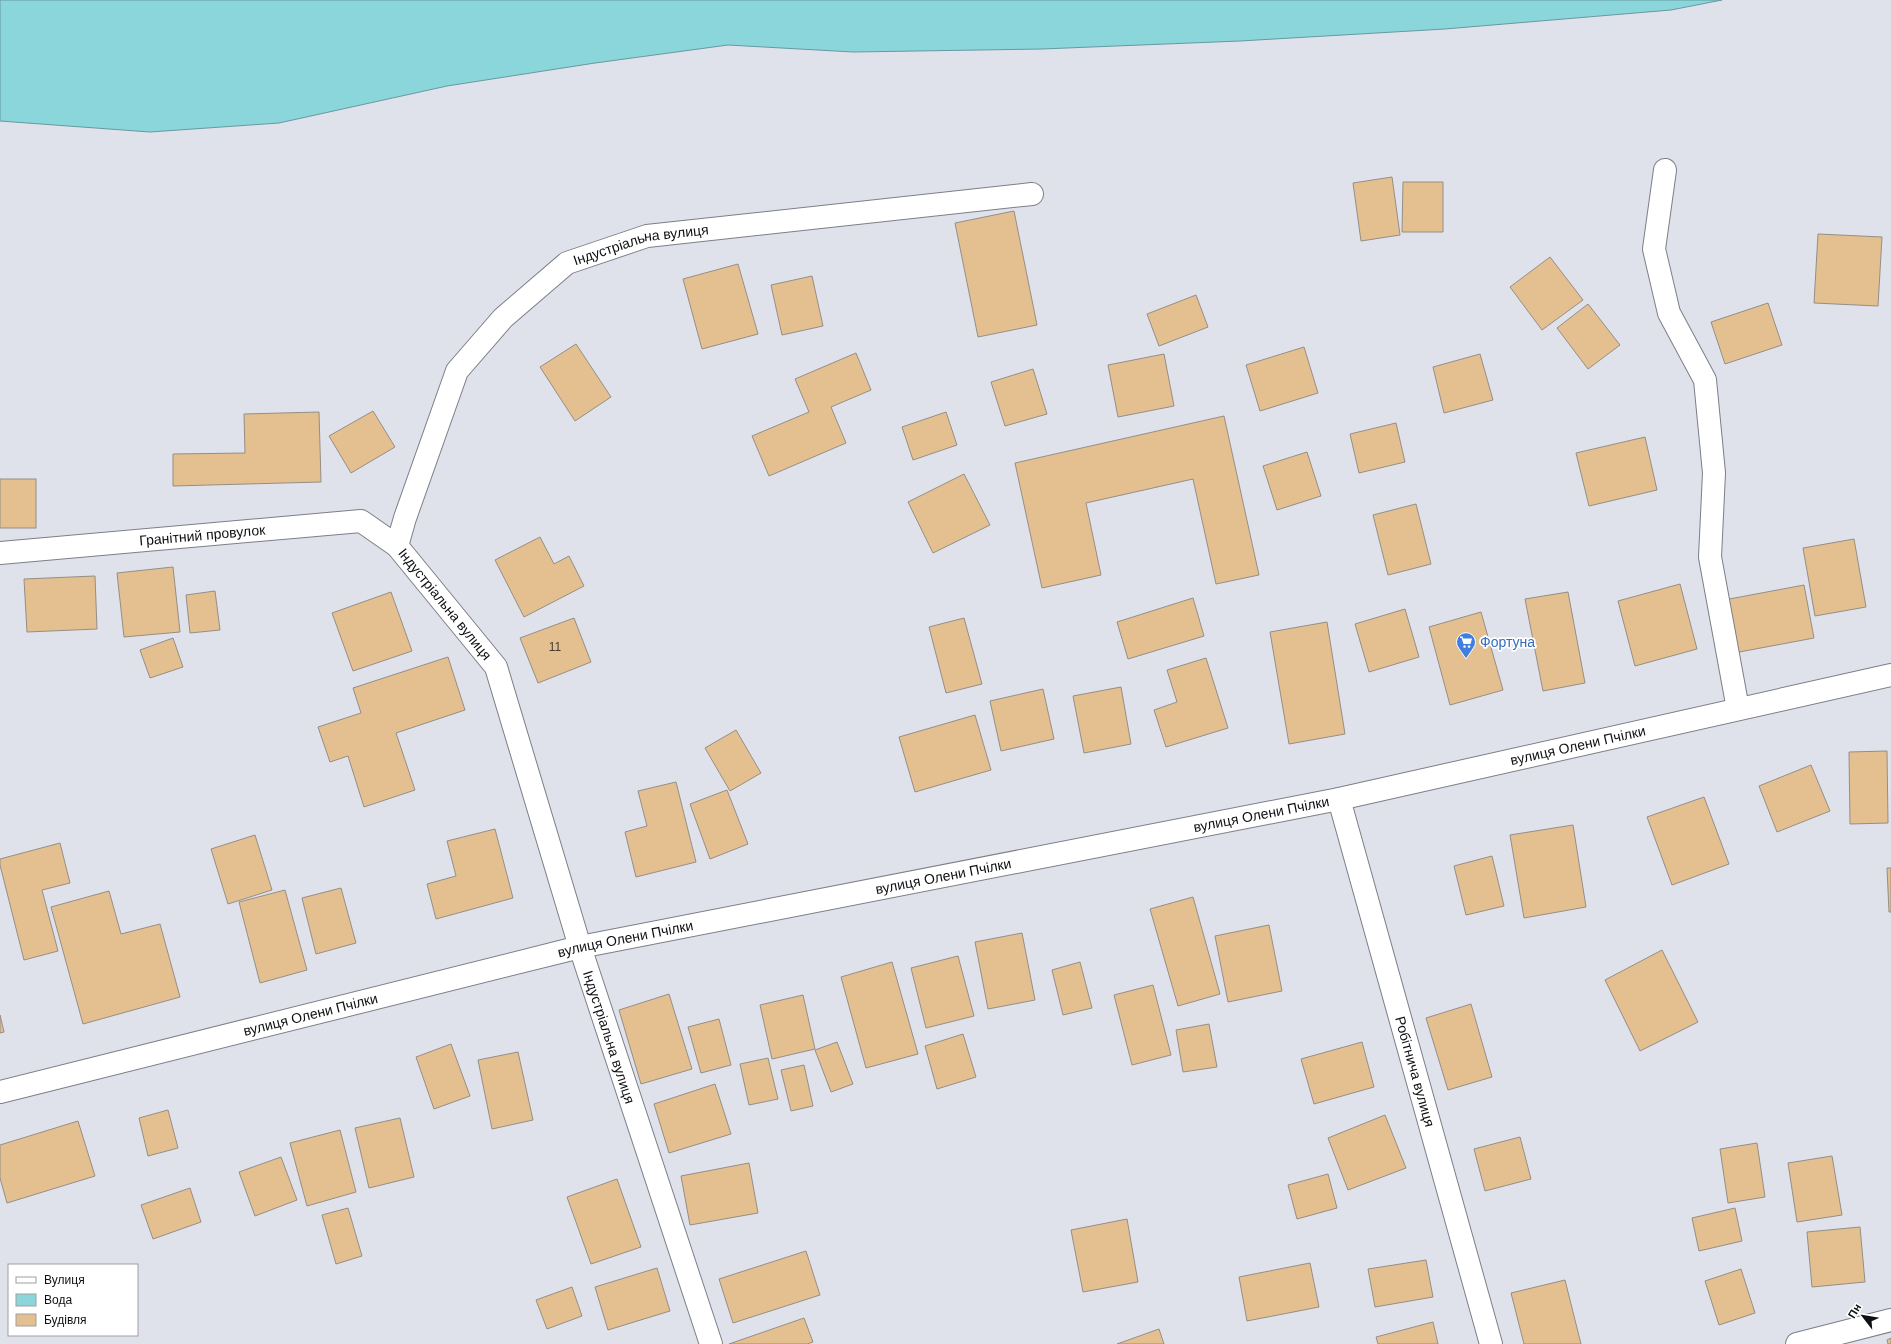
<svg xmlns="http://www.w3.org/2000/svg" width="1891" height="1344" font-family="Arial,sans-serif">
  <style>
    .water { fill: #8bd6db; stroke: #669a9f }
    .building { fill: #e4c091; stroke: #958e86 }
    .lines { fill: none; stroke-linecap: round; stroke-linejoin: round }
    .minor-casing { stroke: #7d7f88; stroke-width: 24 }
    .minor { stroke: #fff; stroke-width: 22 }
    .labels { text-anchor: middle; stroke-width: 3.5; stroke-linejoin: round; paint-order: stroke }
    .number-label { font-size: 12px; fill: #443b32 }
    .street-label { font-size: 14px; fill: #0e0f12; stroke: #fff }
    .shop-label { font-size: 14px; fill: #366cbe; stroke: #fff; text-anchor: start }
  </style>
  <rect width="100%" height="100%" fill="#dfe1eb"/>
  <path class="water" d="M0 0H1722L1671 10 1445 29 1240 41 1042 49 853 52 728 45 595 63 447 86 279 123 150 132 0 121Z"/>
  <g class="building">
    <path d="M1392 177 1400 235 1361 241 1353 183Z"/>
    <path d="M1403 182H1443V232H1402Z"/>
    <path d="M1014 211 1037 325 978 337 955 223Z"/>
    <path d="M1818 234 1882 237 1878 306 1814 303Z"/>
    <path d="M1550 257 1583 300 1542 330 1510 287Z"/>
    <path d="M738 264 758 334 702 349 683 279Z"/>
    <path d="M812 276 823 326 782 335 771 285Z"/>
    <path d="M1196 295 1208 327 1159 346 1147 314Z"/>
    <path d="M1768 303 1782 345 1725 364 1711 322Z"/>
    <path d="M1588 304 1620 345 1588 369 1557 328Z"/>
    <path d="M576 344 611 397 575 421 540 367Z"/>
    <path d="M1304 347 1318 393 1260 411 1246 365Z"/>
    <path d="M856 353 871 390 831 407 846 443 769 476 752 436 809 412 795 379Z"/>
    <path d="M1164 354 1174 406 1118 417 1108 365Z"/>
    <path d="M1480 354 1493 400 1444 413 1433 367Z"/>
    <path d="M1033 369 1047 414 1005 426 991 382Z"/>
    <path d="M373 411 395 447 351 473 329 436Z"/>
    <path d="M319 412 321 482 173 486V454L245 453 244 414Z"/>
    <path d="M946 412 957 445 913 460 902 427Z"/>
    <path d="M1224 416 1259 575 1216 584 1193 479 1086 503 1101 575 1042 588 1015 463Z"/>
    <path d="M1396 423 1405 462 1359 473 1350 434Z"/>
    <path d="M1645 437 1657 490 1589 506 1576 453Z"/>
    <path d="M1307 452 1321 496 1277 510 1263 466Z"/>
    <path d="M964 474 990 525 933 553 908 502Z"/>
    <rect x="0" y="479" width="36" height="49"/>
    <path d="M1416 504 1431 564 1388 575 1373 515Z"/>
    <path d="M540 537 554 564 569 556 584 586 524 617 495 560Z"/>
    <path d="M1854 539 1866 607 1815 616 1803 548Z"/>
    <path d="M173 567 180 632 124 637 117 573Z"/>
    <path d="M95 576 97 629 27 632 24 579Z"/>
    <path d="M1680 584 1697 649 1635 666 1618 601Z"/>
    <path d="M1804 585 1814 638 1734 653 1724 600Z"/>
    <path d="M215 591 220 630 190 633 186 595Z"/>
    <path d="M391 592 412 651 353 671 332 613Z"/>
    <path d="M1568 592 1585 683 1543 691 1525 599Z"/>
    <path d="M1193 598 1204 636 1128 659 1117 622Z"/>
    <path d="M1405 609 1419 657 1369 672 1355 624Z"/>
    <path d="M1481 612 1503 690 1450 705 1429 627Z"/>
    <path d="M574 618 591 662 538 683 520 638Z"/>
    <path d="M964 618 982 684 946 693 929 627Z"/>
    <path d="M1327 622 1345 734 1289 744 1270 632Z"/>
    <path d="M173 638 183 667 150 678 140 650Z"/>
    <path d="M448 657 465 710 396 733 415 790 364 807 348 756 330 762 318 727 361 713 353 688Z"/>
    <path d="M1206 658 1228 728 1166 747 1154 710 1177 702 1167 670Z"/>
    <path d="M1121 687 1131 744 1084 753 1073 696Z"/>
    <path d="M1043 689 1054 739 1001 751 990 701Z"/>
    <path d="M975 715 991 770 915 792 899 737Z"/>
    <path d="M736 730 761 773 730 791 705 748Z"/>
    <path d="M1887 751 1888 823 1850 824 1849 752Z"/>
    <path d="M1811 765 1830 811 1777 832 1759 786Z"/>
    <path d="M676 782 696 862 636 877 625 832 647 826 638 791Z"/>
    <path d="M727 790 748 844 710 859 690 804Z"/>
    <path d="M1704 797 1729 864 1672 885 1647 817Z"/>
    <path d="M1573 825 1586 907 1524 918 1510 835Z"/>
    <path d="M495 829 513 898 436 919 427 884 456 876 447 841Z"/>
    <path d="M255 835 272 890 228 904 211 849Z"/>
    <path d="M60 843 70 883 42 890 58 951 24 960 0 865V859Z"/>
    <path d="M1492 856 1504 906 1466 915 1454 866Z"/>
    <path d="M1887 868H1891V912H1889Z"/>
    <path d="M341 888 356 943 316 954 302 898Z"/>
    <path d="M285 890 307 970 260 983 239 902Z"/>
    <path d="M109 891 121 934 160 924 180 997 83 1024 51 907Z"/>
    <path d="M1193 897 1220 994 1178 1006 1150 909Z"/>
    <path d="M1269 925 1282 991 1228 1002 1215 936Z"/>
    <path d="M1022 933 1035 1000 988 1009 975 942Z"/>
    <path d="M1662 950 1698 1022 1640 1051 1605 980Z"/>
    <path d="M958 956 974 1016 926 1028 911 968Z"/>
    <path d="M892 962 918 1054 866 1068 841 977Z"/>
    <path d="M1080 962 1092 1008 1063 1015 1052 970Z"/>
    <path d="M1153 985 1171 1055 1132 1065 1114 995Z"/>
    <path d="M669 994 692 1069 641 1084 619 1010Z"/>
    <path d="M803 995 815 1049 772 1059 760 1005Z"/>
    <path d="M1471 1004 1492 1077 1448 1090 1426 1018Z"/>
    <path d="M0 1015 4 1032 0 1033Z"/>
    <path d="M719 1019 731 1065 701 1073 688 1027Z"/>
    <path d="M1209 1024 1217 1067 1183 1072 1176 1030Z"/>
    <path d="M963 1034 976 1077 937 1089 925 1046Z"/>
    <path d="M837 1042 853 1084 831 1092 815 1050Z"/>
    <path d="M1362 1042 1374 1087 1314 1104 1301 1059Z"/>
    <path d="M451 1044 470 1096 434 1109 416 1057Z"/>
    <path d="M518 1052 533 1120 492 1129 478 1060Z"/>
    <path d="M768 1058 778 1099 749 1105 740 1064Z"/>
    <path d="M804 1065 813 1106 791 1111 781 1070Z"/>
    <path d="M715 1084 731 1134 669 1153 654 1104Z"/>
    <path d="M168 1110 178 1148 148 1156 139 1118Z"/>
    <path d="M1385 1115 1406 1168 1348 1190 1328 1138Z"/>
    <path d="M400 1118 414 1177 369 1188 355 1128Z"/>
    <path d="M78 1121 95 1176 7 1203 0 1178V1145Z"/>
    <path d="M340 1130 356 1192 307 1206 290 1143Z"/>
    <path d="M1520 1137 1531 1179 1485 1191 1474 1149Z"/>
    <path d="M1757 1143 1765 1197 1728 1203 1720 1149Z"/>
    <path d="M1832 1156 1842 1215 1797 1222 1788 1163Z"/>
    <path d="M281 1157 297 1200 255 1216 239 1172Z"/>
    <path d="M749 1163 758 1213 690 1225 681 1176Z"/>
    <path d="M1328 1174 1337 1208 1297 1219 1288 1185Z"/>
    <path d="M617 1179 641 1247 591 1264 567 1197Z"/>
    <path d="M190 1188 201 1222 153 1239 141 1205Z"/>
    <path d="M348 1208 362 1256 336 1264 322 1215Z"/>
    <path d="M1735 1208 1742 1241 1699 1251 1692 1218Z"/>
    <path d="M1127 1219 1138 1282 1083 1292 1071 1230Z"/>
    <path d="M1860 1227 1865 1282 1812 1287 1807 1232Z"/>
    <path d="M806 1251 820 1295 733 1323 719 1279Z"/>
    <path d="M1426 1260 1433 1297 1375 1307 1368 1269Z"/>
    <path d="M1310 1263 1319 1307 1247 1321 1239 1277Z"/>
    <path d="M657 1268 670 1311 608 1330 595 1287Z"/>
    <path d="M1741 1269 1755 1313 1719 1325 1705 1281Z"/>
    <path d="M1565 1280 1581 1344H1524L1511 1293Z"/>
    <path d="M572 1287 582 1316 547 1329 536 1300Z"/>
    <path d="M804 1318 813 1342 807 1344H729Z"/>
    <path d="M1433 1322 1438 1344H1378L1376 1337Z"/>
    <path d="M1159 1329 1164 1344H1117Z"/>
    <path d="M1891 1338V1344H1888L1887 1340Z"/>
  </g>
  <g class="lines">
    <g class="minor-casing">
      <g id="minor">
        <path d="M1665 170 1654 249 1669 313 1705 380 1714 473 1710 557 1738 709"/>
        <path id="s1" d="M0 553 361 521 397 546"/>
        <path id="s2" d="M1339 799 1491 1344"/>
        <path id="s3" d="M0 1092 580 947 1339 799 1891 675"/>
        <path id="s4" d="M711 1344 580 947 496 667 397 546 405 518 457 371 503 318 567 263 647 236 1032 194"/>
        <path d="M1797 1344 1891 1320"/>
      </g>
    </g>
    <use href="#minor" class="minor"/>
  </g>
  <defs>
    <g id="supermarket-pin" transform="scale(1)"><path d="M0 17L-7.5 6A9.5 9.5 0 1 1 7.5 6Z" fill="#3f7fe0" stroke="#fff"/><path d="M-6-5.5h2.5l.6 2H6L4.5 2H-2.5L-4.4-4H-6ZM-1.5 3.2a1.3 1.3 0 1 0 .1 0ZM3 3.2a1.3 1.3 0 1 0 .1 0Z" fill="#fff"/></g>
  </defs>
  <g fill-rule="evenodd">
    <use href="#supermarket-pin" x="1466" y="642"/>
  </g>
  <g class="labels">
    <g class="number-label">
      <text x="555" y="651">11</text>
    </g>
    <g class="street-label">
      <text dy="5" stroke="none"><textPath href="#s4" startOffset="1283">Індустріальна вулиця</textPath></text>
      <text dy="5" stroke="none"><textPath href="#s1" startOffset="203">Гранітний провулок</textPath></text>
      <text transform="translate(445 604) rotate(51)" y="5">Індустріальна вулиця</text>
      <text dy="5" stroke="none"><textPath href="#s3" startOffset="1616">вулиця Олени Пчілки</textPath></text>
      <text dy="5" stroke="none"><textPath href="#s3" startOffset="1292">вулиця Олени Пчілки</textPath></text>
      <text dy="5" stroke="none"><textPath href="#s3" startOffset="968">вулиця Олени Пчілки</textPath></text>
      <text dy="5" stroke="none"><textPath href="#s3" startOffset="644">вулиця Олени Пчілки</textPath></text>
      <text dy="5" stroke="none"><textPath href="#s3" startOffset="320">вулиця Олени Пчілки</textPath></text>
      <text transform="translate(609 1037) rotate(72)" y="5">Індустріальна вулиця</text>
      <text dy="5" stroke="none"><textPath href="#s2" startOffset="283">Робітнича вулиця</textPath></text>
    </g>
    <g class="shop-label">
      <text x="1480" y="647">Фортуна</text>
    </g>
  </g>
  <rect x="8" y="1264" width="130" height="72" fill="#ffffff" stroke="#9f9fa0"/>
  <rect x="16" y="1277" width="20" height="6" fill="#ffffff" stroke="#9f9fa0"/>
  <text x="44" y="1284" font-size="12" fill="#0e0f12">Вулиця</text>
  <rect x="16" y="1294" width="20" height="12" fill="#8bd6db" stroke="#9f9fa0"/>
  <text x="44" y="1304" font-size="12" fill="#0e0f12">Вода</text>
  <rect x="16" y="1314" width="20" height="12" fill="#e4c091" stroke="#9f9fa0"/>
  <text x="44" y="1324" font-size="12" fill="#0e0f12">Будівля</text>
  <g transform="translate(1863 1316) rotate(301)" stroke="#ffffff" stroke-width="3" paint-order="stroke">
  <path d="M0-3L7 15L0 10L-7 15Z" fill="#0e0f12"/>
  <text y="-6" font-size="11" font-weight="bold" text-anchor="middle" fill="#0e0f12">Пн</text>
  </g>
</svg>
